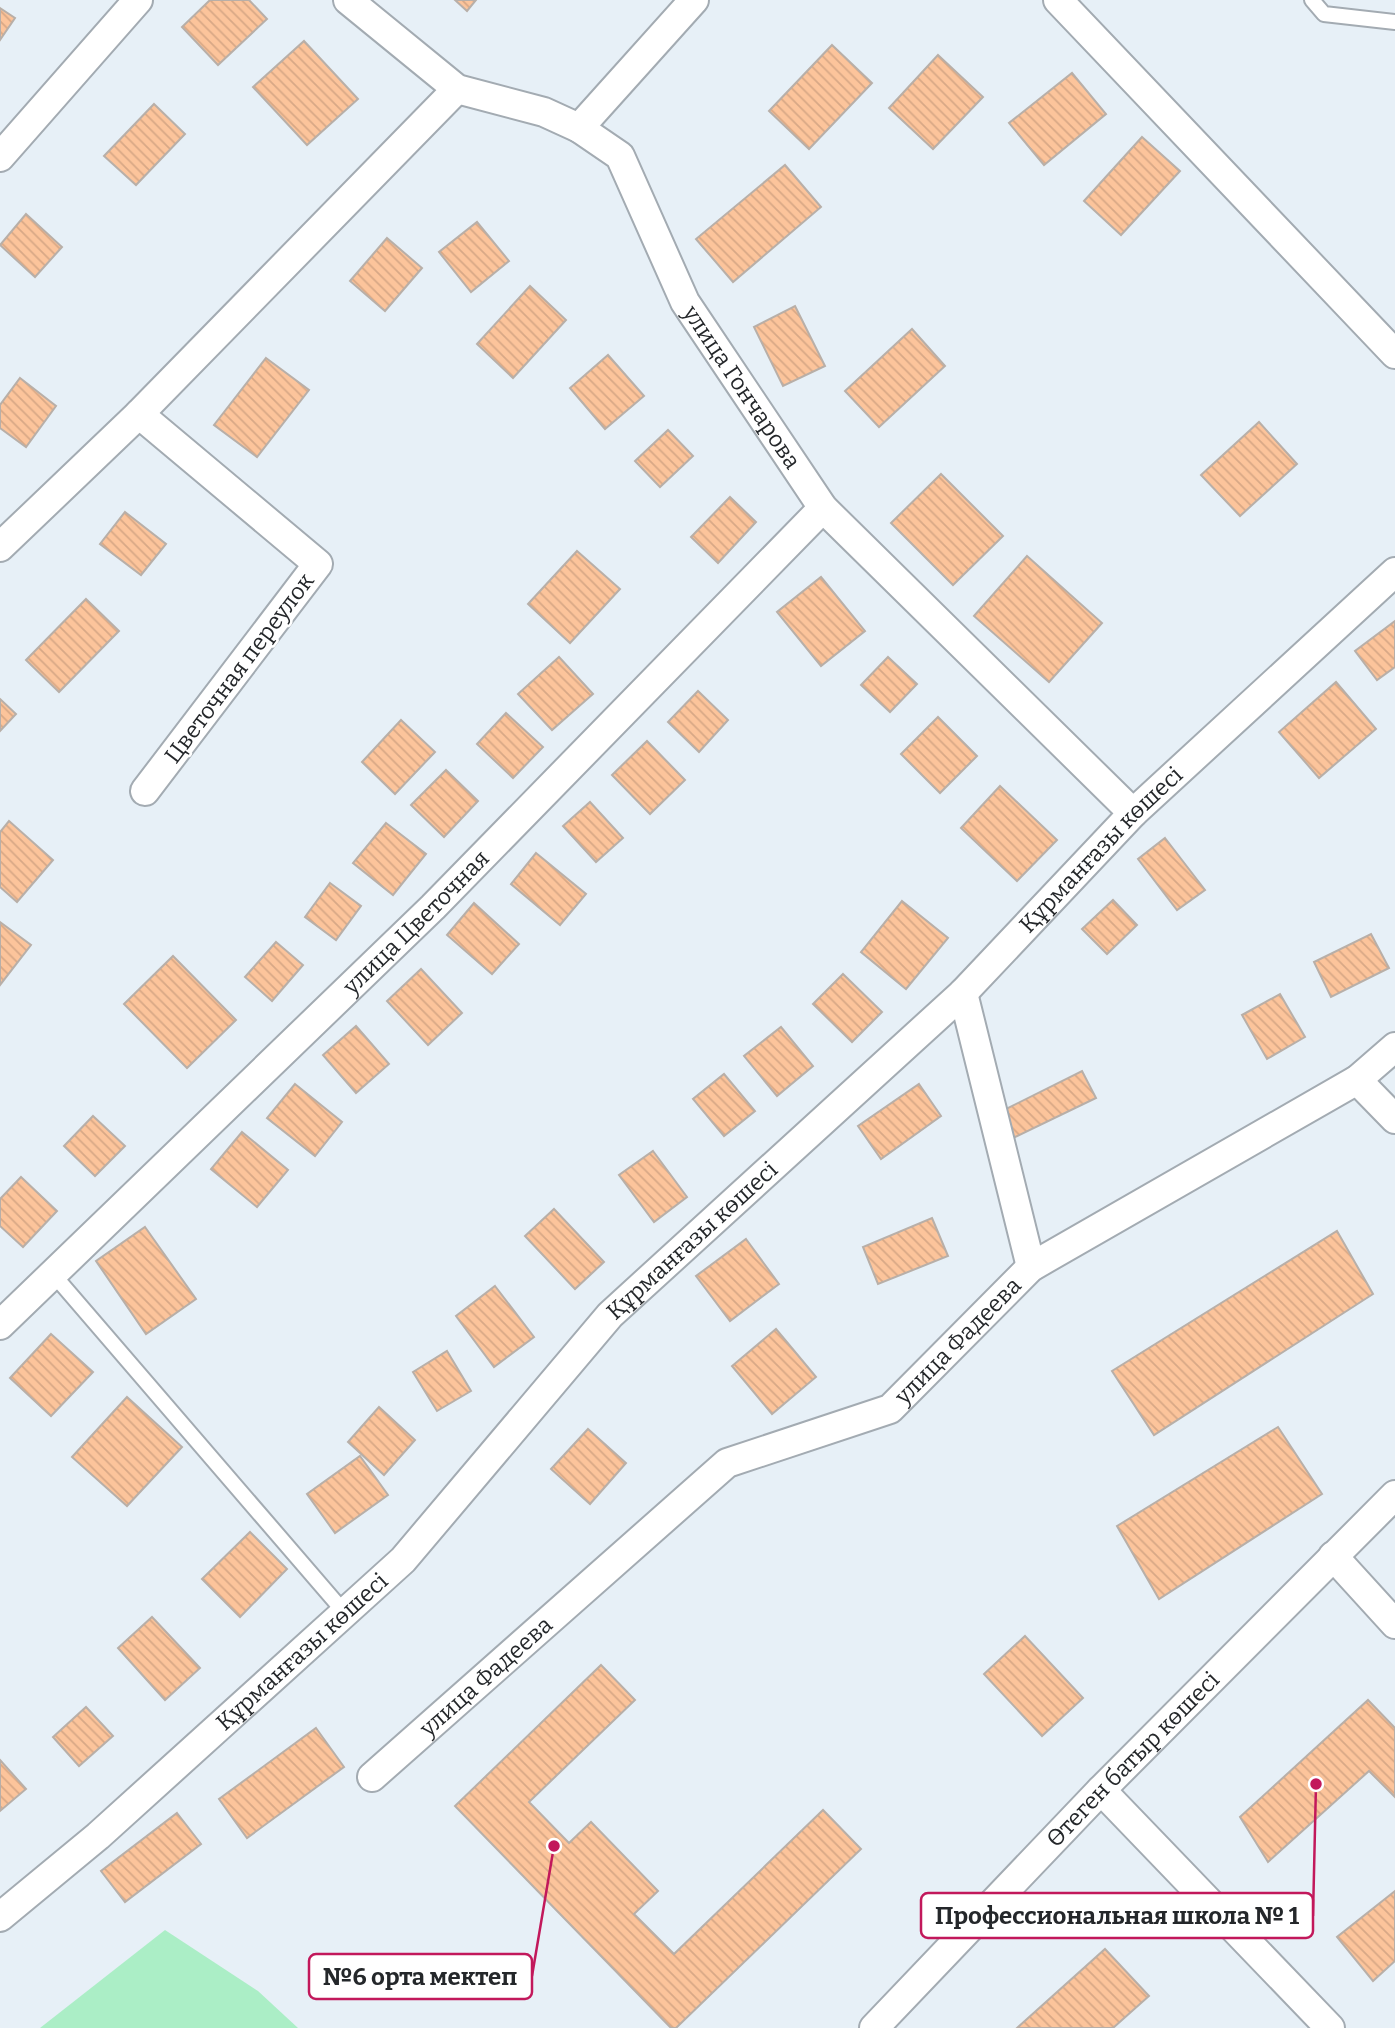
<svg xmlns="http://www.w3.org/2000/svg" width="1395" height="2028" font-family="Bitter,serif">
  <style>
    .garden { fill: #abeec6 }
    .building { fill: url(#building-back-hatch); stroke: #b8afa8; stroke-width: 2 }
    .lines { fill: none; stroke-linecap: round; stroke-linejoin: round }
    .lane-casing { stroke: #a3abb2; stroke-width: 18 }
    .street-casing { stroke: #a3abb2; stroke-width: 32 }
    .lane { stroke: #fff; stroke-width: 14 }
    .street { stroke: #fff; stroke-width: 28 }
    .labels { text-anchor: middle; stroke-width: 5; stroke-linejoin: round; paint-order: stroke }
    .street-label { font-size: 23px; fill: #24272a; stroke: #fff }
    .leader { fill: none; stroke: #c2185b; stroke-width: 2.5 }
    .callout-dot { fill: #c2185b; stroke: #fff; stroke-width: 2.5 }
    .callout { fill: #fff; stroke: #c2185b; stroke-width: 2.5 }
    .callout-label { font-size: 24px; text-anchor: middle; font-weight: bold; fill: #24272a }
  </style>
  <defs>
    <pattern id="building-back-hatch" width="6" height="6" patternUnits="userSpaceOnUse" patternTransform="scale(1.75)"><rect width="6" height="6" fill="#fcc49b"/><path d="M-1 5l2 2M0 0l6 6M5-1l2 2" fill="none" stroke="#d8a886"/></pattern>
  </defs>
  <rect width="100%" height="100%" fill="#e7f0f7"/>
  <path class="garden" d="M165 1930 258 1991 298 2028H40Z"/>
  <g class="building">
    <path d="M210 0H249L267 19 218 65 182 27Z"/>
    <path d="M455 0H476L467 11Z"/>
    <path d="M0 8 15 18 0 40Z"/>
    <path d="M304 41 358 99 307 145 253 87Z"/>
    <path d="M832 45 872 83 809 149 769 111Z"/>
    <path d="M938 55 983 97 933 149 889 108Z"/>
    <path d="M1072 73 1106 114 1044 165 1009 123Z"/>
    <path d="M154 104 185 134 136 185 104 156Z"/>
    <path d="M1142 137 1180 171 1121 235 1084 201Z"/>
    <path d="M785 165 821 207 733 282 696 239Z"/>
    <path d="M26 214 62 247 35 277 0 245Z"/>
    <path d="M477 222 509 261 471 292 439 252Z"/>
    <path d="M387 238 422 268 385 311 350 281Z"/>
    <path d="M530 286 566 320 513 378 477 344Z"/>
    <path d="M795 306 825 366 783 386 754 327Z"/>
    <path d="M912 329 945 366 879 427 845 391Z"/>
    <path d="M608 355 644 396 605 429 570 388Z"/>
    <path d="M266 358 309 390 257 457 214 425Z"/>
    <path d="M20 378 56 406 26 447 0 428V405Z"/>
    <path d="M1259 422 1297 464 1240 516 1201 475Z"/>
    <path d="M668 430 693 456 660 487 635 461Z"/>
    <path d="M941 474 1003 536 953 585 891 523Z"/>
    <path d="M730 497 756 522 718 563 691 537Z"/>
    <path d="M125 512 166 544 141 575 100 544Z"/>
    <path d="M577 551 620 589 570 643 528 604Z"/>
    <path d="M1027 556 1102 623 1049 682 974 616Z"/>
    <path d="M821 577 865 631 821 666 777 612Z"/>
    <path d="M86 599 119 631 59 692 26 660Z"/>
    <path d="M1395 621V667L1377 680 1355 651Z"/>
    <path d="M559 657 593 694 552 730 518 694Z"/>
    <path d="M888 657 917 684 890 712 861 685Z"/>
    <path d="M1336 682 1376 729 1319 778 1279 732Z"/>
    <path d="M698 691 728 720 699 752 668 722Z"/>
    <path d="M0 699 16 714 0 731Z"/>
    <path d="M506 713 543 747 513 778 477 744Z"/>
    <path d="M938 717 977 756 940 793 901 754Z"/>
    <path d="M401 720 435 752 395 794 362 762Z"/>
    <path d="M647 741 685 780 650 814 612 775Z"/>
    <path d="M446 770 478 801 444 837 411 805Z"/>
    <path d="M1000 786 1057 840 1017 881 961 828Z"/>
    <path d="M590 802 623 838 596 862 563 826Z"/>
    <path d="M9 821 53 860 17 902 0 887V832Z"/>
    <path d="M386 823 426 854 393 895 353 863Z"/>
    <path d="M1165 838 1205 890 1177 910 1138 859Z"/>
    <path d="M536 853 586 894 560 925 511 884Z"/>
    <path d="M330 883 361 906 336 940 305 917Z"/>
    <path d="M1113 900 1137 925 1107 954 1082 929Z"/>
    <path d="M902 901 948 938 906 989 861 952Z"/>
    <path d="M474 903 519 944 492 974 447 935Z"/>
    <path d="M0 922 31 945 0 985Z"/>
    <path d="M1371 934 1389 968 1331 997 1314 962Z"/>
    <path d="M276 942 303 965 272 1001 245 977Z"/>
    <path d="M173 956 236 1020 187 1068 124 1004Z"/>
    <path d="M421 969 462 1013 428 1045 387 1001Z"/>
    <path d="M843 974 882 1012 852 1042 813 1004Z"/>
    <path d="M1280 994 1305 1037 1267 1059 1242 1015Z"/>
    <path d="M356 1026 389 1064 356 1093 323 1055Z"/>
    <path d="M781 1027 813 1066 777 1096 744 1056Z"/>
    <path d="M1082 1071 1096 1098 1013 1138 1000 1112Z"/>
    <path d="M724 1074 755 1111 724 1136 693 1099Z"/>
    <path d="M295 1084 342 1122 315 1156 267 1118Z"/>
    <path d="M919 1084 941 1116 881 1159 858 1126Z"/>
    <path d="M93 1116 125 1146 95 1176 64 1146Z"/>
    <path d="M242 1132 288 1170 257 1207 211 1169Z"/>
    <path d="M653 1151 687 1197 654 1222 619 1175Z"/>
    <path d="M21 1177 57 1211 23 1247 0 1226V1199Z"/>
    <path d="M554 1209 604 1262 575 1289 525 1236Z"/>
    <path d="M932 1218 948 1256 878 1284 863 1247Z"/>
    <path d="M145 1227 196 1299 146 1334 96 1261Z"/>
    <path d="M1337 1231 1373 1294 1154 1435 1112 1371Z"/>
    <path d="M746 1239 779 1284 730 1321 696 1276Z"/>
    <path d="M495 1286 534 1337 494 1367 456 1316Z"/>
    <path d="M776 1329 816 1377 772 1414 732 1366Z"/>
    <path d="M51 1334 93 1372 51 1416 10 1378Z"/>
    <path d="M447 1351 471 1391 437 1411 413 1372Z"/>
    <path d="M127 1397 182 1447 127 1506 72 1457Z"/>
    <path d="M379 1407 415 1440 384 1475 348 1442Z"/>
    <path d="M1278 1427 1322 1494 1159 1599 1117 1526Z"/>
    <path d="M588 1429 626 1463 590 1504 551 1469Z"/>
    <path d="M360 1456 388 1495 335 1533 307 1494Z"/>
    <path d="M250 1532 287 1569 240 1617 202 1579Z"/>
    <path d="M152 1617 200 1668 165 1700 118 1648Z"/>
    <path d="M1025 1636 1083 1698 1042 1736 984 1674Z"/>
    <path d="M601 1665 635 1700 529 1802 569 1843 591 1822 658 1891 634 1914 674 1954 823 1810 861 1849 676 2028H671L455 1806Z"/>
    <path d="M1368 1700 1395 1728V1797L1369 1771 1268 1862 1240 1817Z"/>
    <path d="M86 1707 113 1736 79 1766 53 1737Z"/>
    <path d="M316 1728 344 1767 247 1838 219 1799Z"/>
    <path d="M0 1760 26 1789 0 1811Z"/>
    <path d="M177 1813 201 1844 125 1902 101 1871Z"/>
    <path d="M1395 1891V1961L1373 1981 1337 1937Z"/>
    <path d="M1105 1949 1149 1996 1113 2028H1017Z"/>
  </g>
  <g class="lines">
    <g class="lane-casing">
      <g id="lane">
        <path d="M1312 0 1324 14 1395 22"/>
        <path d="M53 1274 345 1613"/>
      </g>
    </g>
    <g class="street-casing">
      <g id="street">
        <path id="s1" d="M348 0 457 89 544 112 579 128 620 156 685 302 823 508 1133 813"/>
        <path d="M1058 0 1395 354"/>
        <path d="M579 128 694 0"/>
        <path d="M0 157 138 0"/>
        <path d="M139 414 318 564 145 791"/>
        <path d="M0 547 139 414 457 89"/>
        <path d="M963 993 1031 1267"/>
        <path d="M1357 1080 1395 1119"/>
        <path id="s2" d="M0 1325 433 907 823 508"/>
        <path d="M1333 1556 1395 1624"/>
        <path id="s3" d="M372 1777 727 1463 890 1409 1031 1267 1357 1080 1395 1047"/>
        <path d="M1101 1790 1330 2028"/>
        <path id="s4" d="M0 1917 98 1836 403 1560 610 1315 963 993 1133 813 1395 572"/>
        <path id="s5" d="M874 2028 1101 1790 1395 1495"/>
      </g>
    </g>
    <use href="#lane" class="lane"/>
    <use href="#street" class="street"/>
  </g>
  <g class="labels">
    <g class="street-label">
      <text dy="8" stroke="none"><textPath href="#s1" startOffset="581">улица Гончарова</textPath></text>
      <text transform="translate(239 668) rotate(-53)" y="8">Цветочная переулок</text>
      <text dy="8" stroke="none"><textPath href="#s4" startOffset="1536">Құрманғазы көшесі</textPath></text>
      <text dy="8" stroke="none"><textPath href="#s2" startOffset="579">улица Цветочная</textPath></text>
      <text dy="8" stroke="none"><textPath href="#s4" startOffset="970">Құрманғазы көшесі</textPath></text>
      <text dy="8" stroke="none"><textPath href="#s3" startOffset="742">улица Фадеева</textPath></text>
      <text dy="8" stroke="none"><textPath href="#s4" startOffset="402">Құрманғазы көшесі</textPath></text>
      <text dy="8" stroke="none"><textPath href="#s3" startOffset="152">улица Фадеева</textPath></text>
      <text dy="8" stroke="none"><textPath href="#s5" startOffset="373">Өтеген батыр көшесі</textPath></text>
    </g>
  </g>
  <path class="leader" d="M1316 1784L1313 1916M554 1846L532 1976"/>
  <g class="callout-dot">
    <circle cx="1316" cy="1784" r="7"/>
    <circle cx="554" cy="1846" r="7"/>
  </g>
  <g class="callout">
    <rect x="921" y="1893" width="392" height="45" rx="7"/>
    <rect x="309" y="1954" width="223" height="45" rx="7"/>
  </g>
  <g class="callout-label">
    <text x="1117" y="1924">Профессиональная школа № 1</text>
    <text x="420" y="1985">№6 орта мектеп</text>
  </g>
</svg>
